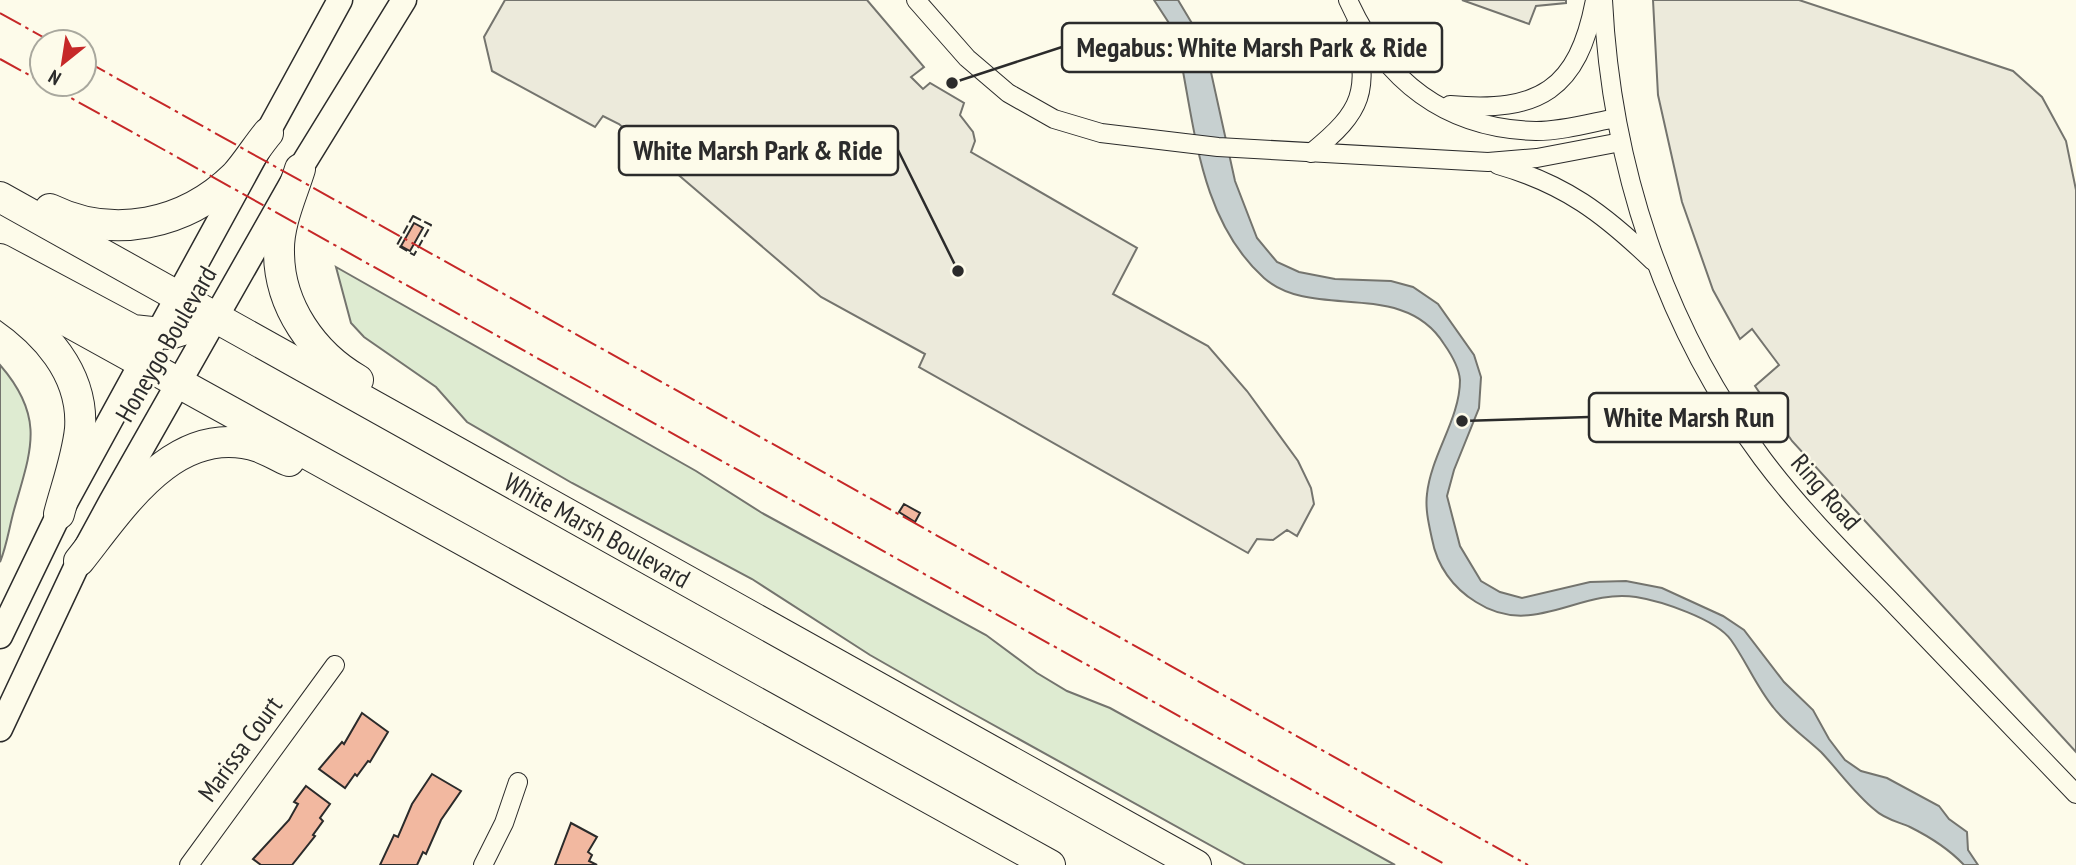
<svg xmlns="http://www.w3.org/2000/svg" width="2076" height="865" font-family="'PT Sans Narrow',sans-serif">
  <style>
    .green { fill: #deebd1; stroke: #74746e; stroke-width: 2 }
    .parking { fill: #eceadb; stroke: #74746e; stroke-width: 2 }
    .water { fill: #c7d0d0; stroke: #74746e; stroke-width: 2 }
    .building { fill: #f2b8a0; stroke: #2b2b2b; stroke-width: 2 }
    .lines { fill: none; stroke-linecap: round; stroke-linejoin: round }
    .minor-casing { stroke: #2b2b2b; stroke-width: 20 }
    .secondary-casing { stroke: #2b2b2b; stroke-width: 27 }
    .trunk-casing { stroke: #2b2b2b; stroke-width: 32 }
    .minor { stroke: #fdfbea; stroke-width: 18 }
    .secondary { stroke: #fdfbea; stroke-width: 24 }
    .trunk { stroke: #fdfbea; stroke-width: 30 }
    .fence { stroke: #2b2b2b; stroke-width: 2; stroke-dasharray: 9 3.5; stroke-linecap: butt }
    .power { stroke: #c62828; stroke-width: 2; stroke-dasharray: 24 5 3.5 5; stroke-linecap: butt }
    .labels { text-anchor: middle; stroke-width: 5; stroke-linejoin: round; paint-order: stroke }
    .street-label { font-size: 26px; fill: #2b2b2b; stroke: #fdfbea }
    .leader { fill: none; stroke: #2b2b2b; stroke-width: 2.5 }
    .callout-dot { fill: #2b2b2b; stroke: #fdfbea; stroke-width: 2.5 }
    .callout { fill: #fdfbea; stroke: #2b2b2b; stroke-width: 2.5 }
    .callout-label { font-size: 28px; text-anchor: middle; font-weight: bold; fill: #2b2b2b }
  </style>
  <rect width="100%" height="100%" fill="#fdfbea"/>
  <g class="green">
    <path d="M336 267 696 471 762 513 986 635 1037 673 1067 691 1110 708 1395 865H1246L961 707 870 655 752 579 572 483 467 422 436 387 364 337 351 323Z"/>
    <path d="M0 365C46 418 31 450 14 510 9 528 7 545 0 562Z"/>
  </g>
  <g class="parking">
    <path d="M505 0H867L924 67 911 77 923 89 930 83 964 103 960 115 973 132 975 141 971 152 1137 248 1113 294 1208 346 1247 391 1298 461 1311 488 1314 504 1297 536 1287 530 1273 540 1257 539 1248 553 919 367 925 354 821 297 619 124 603 116 595 127 492 71 484 37Z"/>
    <path d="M1462 0H1566V3L1536 6 1529 24Z"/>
    <path d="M1653 0H1799L2013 71 2042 97 2066 141 2076 190V752L1792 441 1755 386 1779 365 1752 329 1740 339 1713 290 1682 202 1658 95Z"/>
  </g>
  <path class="water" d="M1154 0H1178L1205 45 1235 181 1257 238 1277 262 1299 272 1335 279 1391 281 1413 287 1438 304 1474 355 1481 377 1479 408 1454 470 1447 496 1460 546 1481 581 1500 592 1522 598 1590 582 1626 581 1662 588 1723 616 1744 630 1784 682 1813 710 1829 739 1845 760 1861 771 1887 778 1939 806 1949 819 1967 832 1968 850 1978 865H1964C1949 849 1930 837 1910 827 1899 822 1884 819 1875 810 1855 794 1839 771 1821 752 1805 737 1786 724 1773 707 1756 686 1746 661 1731 640 1716 619 1661 601 1636 597 1579 588 1533 639 1476 602 1453 588 1437 566 1432 539 1429 525 1425 509 1427 494 1431 455 1460 419 1460 380 1459 367 1451 354 1444 344 1403 278 1313 321 1264 278 1204 224 1196 140 1182 66L1180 40Z"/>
  <g class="building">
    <path d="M414 223 423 228 410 251 401 246Z"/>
    <path d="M904 504 920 513 915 522 899 512Z"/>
    <path d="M362 713 388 732 370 762 368 761 357 776 355 774 345 788 319 769 342 742 344 744Z"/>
    <path d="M432 774 461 791 441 820 426 854 423 852 417 865H380L394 835 398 837 412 804Z"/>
    <path d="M306 786 330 804 320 818 323 821 313 835 315 836 292 865H261L253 859 289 820 298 804 294 802Z"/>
    <path d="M571 823 597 837 588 852 592 855 589 861 597 865H555Z"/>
  </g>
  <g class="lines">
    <g class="minor-casing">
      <g id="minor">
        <path d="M916 0 967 58 1008 93 1054 119 1101 133 1218 147 1488 162 1537 158 1621 142"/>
        <path d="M1348 0C1384 80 1445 129 1536 131 1563 131 1590 123 1616 118"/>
        <path d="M1603 0C1611 164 1663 325 1762 458 1800 509 1845 554 1889 599 1951 664 2014 729 2076 794"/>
        <path d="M1450 105C1539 113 1578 90 1595 0"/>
        <path d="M1311 153C1364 110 1369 92 1355 26"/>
        <path d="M1498 165C1565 184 1604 214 1653 261"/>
        <path d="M189 865 335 665"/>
        <path d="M483 865 504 823 518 782"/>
      </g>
    </g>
    <g class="secondary-casing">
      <g id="secondary">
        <path d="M0 636 59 514 340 0"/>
        <path d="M0 729 79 561 111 502 300 169 404 0"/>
      </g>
    </g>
    <g class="trunk-casing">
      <g id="trunk">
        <path d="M300 169C292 195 278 224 279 252 279 306 313 354 358 380"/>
        <path id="s1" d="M0 197 1196 865"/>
        <path d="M50 209C113 240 185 225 235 176 247 163 257 146 268 133"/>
        <path d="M0 259 133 330 170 334 215 320"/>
        <path d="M0 284 1050 865"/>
        <path d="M0 302C44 330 84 373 80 429 77 458 66 487 59 514"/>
        <path d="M79 561C122 507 176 420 259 447 270 451 279 457 289 461"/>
      </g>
    </g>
    <use href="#minor" class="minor"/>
    <use href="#secondary" class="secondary"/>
    <use href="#trunk" class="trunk"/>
    <path class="fence" d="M413 216 431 225 414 255 397 245Z"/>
    <g class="power">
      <path d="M0 13 52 42"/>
      <path d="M0 59 42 82"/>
      <path d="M84 60 1528 865"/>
      <path d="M46 84 1446 865"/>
    </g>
  </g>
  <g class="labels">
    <g class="street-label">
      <text transform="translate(166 344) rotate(-60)" y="9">Honeygo Boulevard</text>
      <text transform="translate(1826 492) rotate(49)" y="9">Ring Road</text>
      <text dy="9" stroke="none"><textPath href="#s1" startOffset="684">White Marsh Boulevard</textPath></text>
      <text transform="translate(240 749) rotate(-54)" y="9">Marissa Court</text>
    </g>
  </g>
  <path class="leader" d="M952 83L1062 47M958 271L898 150M1462 421L1589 417"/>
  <g class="callout-dot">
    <circle cx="952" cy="83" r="7"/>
    <circle cx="958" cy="271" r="7"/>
    <circle cx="1462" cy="421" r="7"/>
  </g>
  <g class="callout">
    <rect x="1062" y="23" width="380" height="49" rx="7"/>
    <rect x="619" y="126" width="279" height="49" rx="7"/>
    <rect x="1589" y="393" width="199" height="49" rx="7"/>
  </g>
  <g class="callout-label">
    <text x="1252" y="57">Megabus: White Marsh Park &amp; Ride</text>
    <text x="758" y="160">White Marsh Park &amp; Ride</text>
    <text x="1689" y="427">White Marsh Run</text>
  </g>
  <g transform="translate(63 63) rotate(210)"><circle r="33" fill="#fdfbea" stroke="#a9a89e" stroke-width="2"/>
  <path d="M0-5L12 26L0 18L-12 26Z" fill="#c62828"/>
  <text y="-10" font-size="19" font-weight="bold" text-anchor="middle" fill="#2b2b2b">N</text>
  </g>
</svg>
